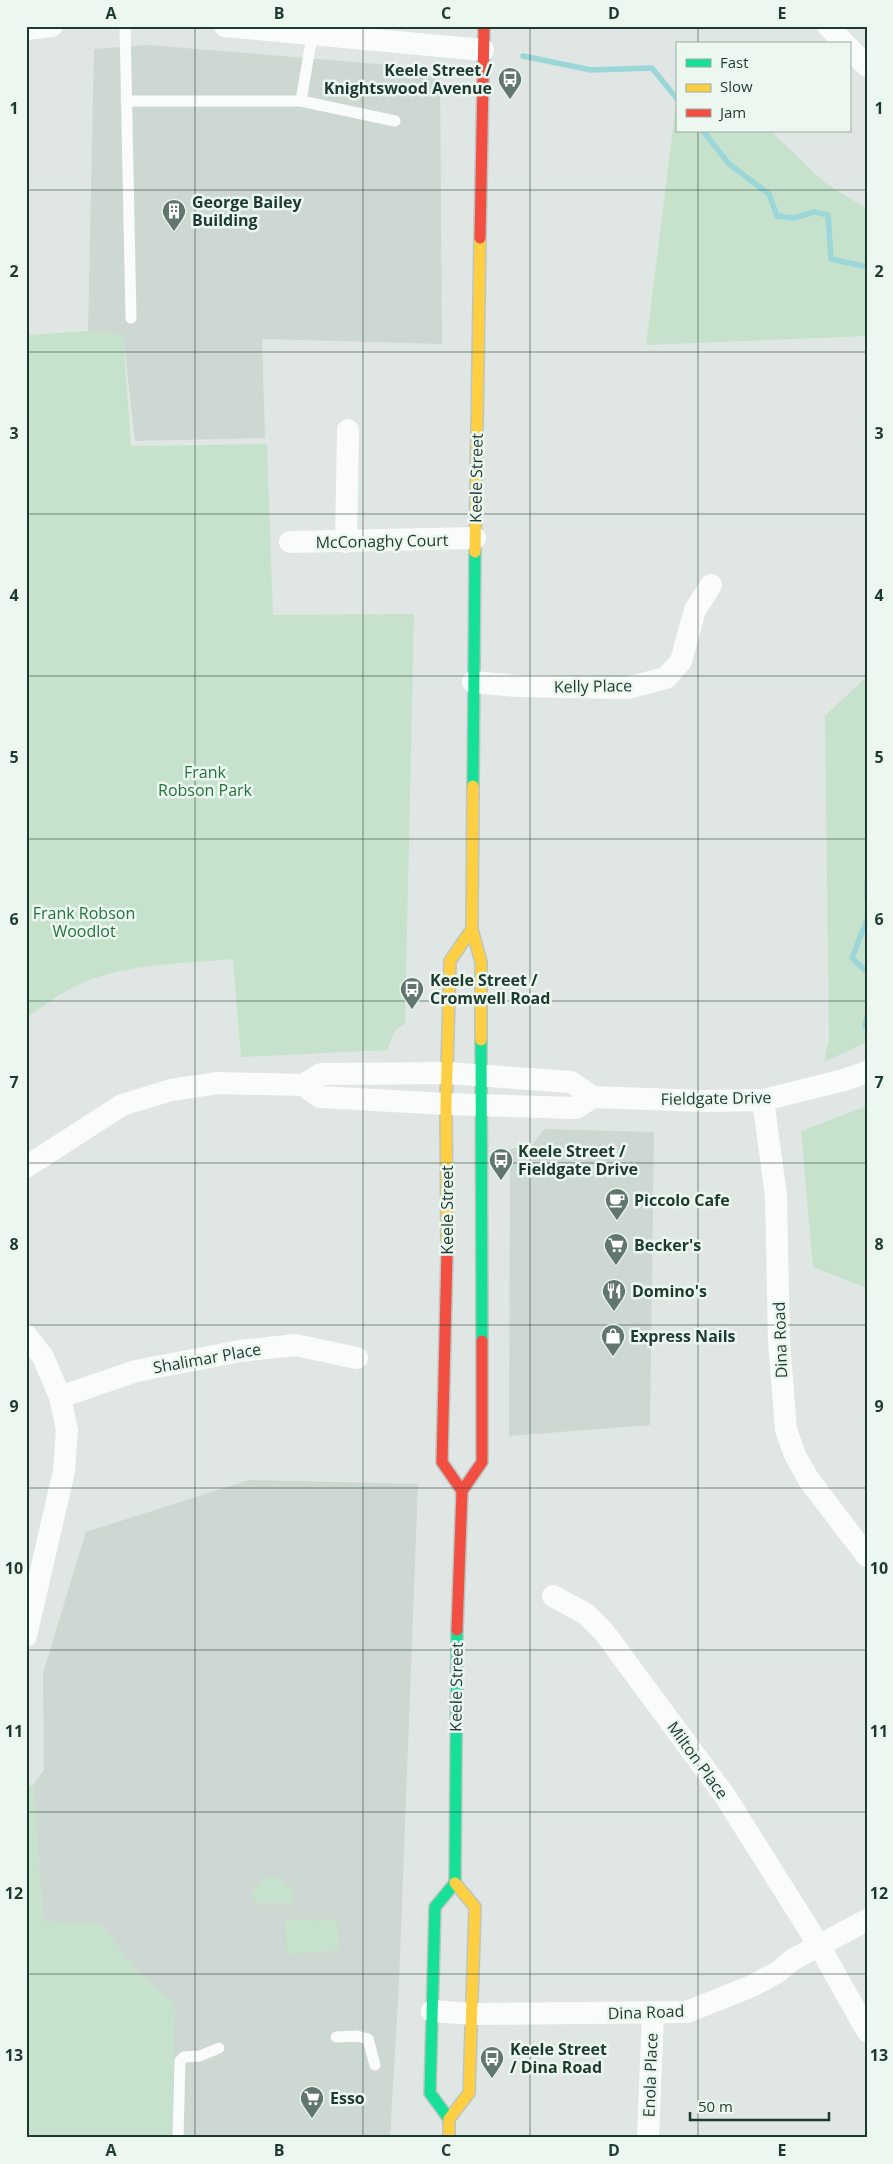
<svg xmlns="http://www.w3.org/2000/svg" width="893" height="2164" font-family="'Open Sans',sans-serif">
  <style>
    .built { fill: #cdd8d2 }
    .green { fill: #c7e2cc }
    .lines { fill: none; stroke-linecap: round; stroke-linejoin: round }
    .stream { stroke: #9bd7d9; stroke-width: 5.5 }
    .fast-casing { stroke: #bbc6c1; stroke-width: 14 }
    .slow-casing { stroke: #bbc6c1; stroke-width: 14 }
    .jam-casing { stroke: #bbc6c1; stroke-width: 14 }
    .lane { stroke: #fafbfb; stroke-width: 11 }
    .street { stroke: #fafbfb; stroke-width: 22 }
    .fast { stroke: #16e098; stroke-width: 11 }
    .slow { stroke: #ffcf43; stroke-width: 11 }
    .jam { stroke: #f24e42; stroke-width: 11 }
    .grid { fill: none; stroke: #1d3a2f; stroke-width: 1; stroke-opacity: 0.55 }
    .labels { text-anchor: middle; stroke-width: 5; stroke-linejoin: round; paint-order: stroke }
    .poi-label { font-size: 16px; font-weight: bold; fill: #1d3a2f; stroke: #ecf7f0; text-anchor: start }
    .street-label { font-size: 16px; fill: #1d3a2f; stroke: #ecf7f0 }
    .park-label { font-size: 16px; fill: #24743c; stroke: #ecf7f0 }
    .neatline { fill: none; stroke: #1d3a2f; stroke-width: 2 }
    .grid-label { font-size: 16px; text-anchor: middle; font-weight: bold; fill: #1d3a2f }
  </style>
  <rect width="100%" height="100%" fill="#e0e6e3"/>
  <g class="built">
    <path d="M149 45 413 67 440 79 442 344 262 339 265 438 135 441 123 335 88 331 94 49Z"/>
    <path d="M544 1129 654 1132 650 1425 509 1436 510 1149 533 1144Z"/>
    <path d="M249 1480 418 1484 399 1982 390 2138H171L174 2005 134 1968 101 1924 43 1922 33 1785 44 1770 43 1673 86 1532Z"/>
  </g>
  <g class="green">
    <path d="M677 96V131H771L824 182 867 209V336L646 345Z"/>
    <path d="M88 331 123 335 131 446 267 444 273 615 414 614 405 1023 394 1032 387 1050 241 1057 233 959C178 964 117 963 68 990 53 998 40 1009 26 1018V335Z"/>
    <path d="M867 676V1042L824 1062 829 1038 825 716Z"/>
    <path d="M867 1106V1288L813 1267 801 1131Z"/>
    <path d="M33 1785 43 1922 101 1924 134 1968 175 2005 171 2138H26V1786Z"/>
    <path d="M266 1877 282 1878 283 1886H293L292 1903H257L251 1894Z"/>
    <path d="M286 1920 337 1921 339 1950 287 1954Z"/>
  </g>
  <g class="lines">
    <g class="stream">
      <path d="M523 56 591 70 652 68 677 99"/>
      <path d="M703 131 729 164 769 194 777 216 794 218 814 212 828 215 831 259 867 267"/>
      <path d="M867 883V899"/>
      <path d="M867 920 852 958 867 972"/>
      <path d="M865 1026 867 1018"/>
    </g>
    <g class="fast-casing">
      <g id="fast">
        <path d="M473 786 475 552"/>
        <path d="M481 1040 482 1341"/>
        <path d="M449 2119 430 2093 435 1907 455 1883 457 1630"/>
      </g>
    </g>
    <g class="slow-casing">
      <g id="slow">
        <path d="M475 552 480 238"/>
        <path d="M473 786 472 929 481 962V1040"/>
        <path d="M447 1253 446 1104 450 961 472 929"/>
        <path d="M449 2137V2119L469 2093 475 1907 455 1883"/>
      </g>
    </g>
    <g class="jam-casing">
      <g id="jam">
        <path d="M480 238 484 26"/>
        <path d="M447 1253 442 1462 462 1491"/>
        <path d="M457 1630 462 1491 482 1462V1341"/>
      </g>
    </g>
    <g class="lane">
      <path d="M125 26 131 318"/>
      <path d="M126 101H301L312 36"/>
      <path d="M301 101 395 121"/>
      <path d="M336 2037 357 2036 368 2039 375 2065"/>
      <path d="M178 2138 180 2061 184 2057 200 2056 219 2048"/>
    </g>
    <g class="street">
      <path d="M225 26 483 50"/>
      <path d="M828 26 845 44"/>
      <path d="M26 29 52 26"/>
      <path d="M849 48 867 66"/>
      <path d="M290 542 475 538"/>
      <path d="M346 542 348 430"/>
      <path d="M473 682 517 686 627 688 666 678 681 661 695 610 711 585"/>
      <path d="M303 1085 320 1097 446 1104 576 1108 593 1097"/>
      <path d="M763 1100 776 1196 779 1341 786 1430 795 1455 809 1480 867 1556"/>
      <path d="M26 1167 122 1105 171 1090 218 1083 303 1085 321 1074 447 1073 571 1082 593 1097 703 1101 763 1100 844 1080 867 1072"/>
      <path d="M26 1335 43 1357 60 1397 67 1430 64 1471 26 1636"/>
      <path d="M60 1397 136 1371 240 1351 295 1345 357 1358"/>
      <path d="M553 1596 586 1614 604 1632 725 1796 820 1947 867 2031"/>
      <path d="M432 2011 472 2014 687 2012 752 1986 778 1972 792 1960 867 1920"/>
      <path d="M648 2138 653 2013"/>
    </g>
    <use href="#fast" class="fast"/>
    <use href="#slow" class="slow"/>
    <use href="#jam" class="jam"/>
  </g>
  <path class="grid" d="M195 26V2138M363 26V2138M530 26V2138M698 26V44M698 131V2138M26 190H867M26 352H867M26 514H867M26 676H867M26 839H867M26 1001H867M26 1163H867M26 1325H867M26 1488H867M26 1650H867M26 1812H867M26 1974H867"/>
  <defs>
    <g id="bus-pin" transform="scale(1.25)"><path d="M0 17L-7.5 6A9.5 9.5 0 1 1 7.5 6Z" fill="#61766e" stroke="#ecf7f0"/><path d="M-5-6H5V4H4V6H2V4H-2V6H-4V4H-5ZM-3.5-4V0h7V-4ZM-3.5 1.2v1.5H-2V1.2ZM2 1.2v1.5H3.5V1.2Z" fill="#fff"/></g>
    <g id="building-pin" transform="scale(1.25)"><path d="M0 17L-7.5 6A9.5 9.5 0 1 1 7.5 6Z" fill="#61766e" stroke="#ecf7f0"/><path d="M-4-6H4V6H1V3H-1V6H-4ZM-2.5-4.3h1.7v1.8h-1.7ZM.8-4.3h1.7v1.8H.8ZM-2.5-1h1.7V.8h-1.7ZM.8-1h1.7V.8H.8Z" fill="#fff"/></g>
    <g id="cafe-pin" transform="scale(1.25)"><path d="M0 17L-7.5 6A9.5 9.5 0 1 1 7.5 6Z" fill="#61766e" stroke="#ecf7f0"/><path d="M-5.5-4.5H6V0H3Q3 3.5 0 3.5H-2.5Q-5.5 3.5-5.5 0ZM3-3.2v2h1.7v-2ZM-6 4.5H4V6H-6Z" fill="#fff"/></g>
    <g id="supermarket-pin" transform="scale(1.25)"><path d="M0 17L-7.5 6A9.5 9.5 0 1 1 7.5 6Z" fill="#61766e" stroke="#ecf7f0"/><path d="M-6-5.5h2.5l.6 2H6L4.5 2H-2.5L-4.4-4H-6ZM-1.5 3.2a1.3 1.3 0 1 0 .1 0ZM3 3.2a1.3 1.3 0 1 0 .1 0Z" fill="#fff"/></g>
    <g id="restaurant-pin" transform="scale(1.25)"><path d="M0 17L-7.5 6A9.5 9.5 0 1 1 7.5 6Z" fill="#61766e" stroke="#ecf7f0"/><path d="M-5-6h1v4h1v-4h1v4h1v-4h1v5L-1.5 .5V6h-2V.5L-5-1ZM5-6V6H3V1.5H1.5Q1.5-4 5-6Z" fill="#fff"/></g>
    <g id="shop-pin" transform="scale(1.25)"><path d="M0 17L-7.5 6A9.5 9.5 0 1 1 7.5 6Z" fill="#61766e" stroke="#ecf7f0"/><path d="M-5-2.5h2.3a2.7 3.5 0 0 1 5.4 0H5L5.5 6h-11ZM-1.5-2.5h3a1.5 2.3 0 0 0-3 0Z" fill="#fff"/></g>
  </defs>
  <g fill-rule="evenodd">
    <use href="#bus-pin" x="510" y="79"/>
    <use href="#building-pin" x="174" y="211"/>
    <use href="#bus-pin" x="412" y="989"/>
    <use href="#bus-pin" x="501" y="1160"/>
    <use href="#cafe-pin" x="617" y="1200"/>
    <use href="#supermarket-pin" x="616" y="1245"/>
    <use href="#restaurant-pin" x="614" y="1291"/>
    <use href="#shop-pin" x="613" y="1336"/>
    <use href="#bus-pin" x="492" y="2058"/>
    <use href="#supermarket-pin" x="312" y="2098"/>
  </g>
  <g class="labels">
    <g class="poi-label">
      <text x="492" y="76" text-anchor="end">Keele Street /<tspan x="492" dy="18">Knightswood Avenue</tspan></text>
      <text x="192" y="208">George Bailey<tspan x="192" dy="18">Building</tspan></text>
      <text x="430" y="986">Keele Street /<tspan x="430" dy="18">Cromwell Road</tspan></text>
      <text x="518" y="1157">Keele Street /<tspan x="518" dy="18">Fieldgate Drive</tspan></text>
      <text x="634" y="1206">Piccolo Cafe</text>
      <text x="634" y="1251">Becker's</text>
      <text x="632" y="1297">Domino's</text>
      <text x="630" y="1342">Express Nails</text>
      <text x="510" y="2055">Keele Street<tspan x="510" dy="18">/ Dina Road</tspan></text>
      <text x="330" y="2104">Esso</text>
    </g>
    <g class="street-label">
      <text transform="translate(476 478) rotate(-89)" y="6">Keele Street</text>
      <text transform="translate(382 541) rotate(-1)" y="6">McConaghy Court</text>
      <text transform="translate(593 686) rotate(-1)" y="6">Kelly Place</text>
      <text transform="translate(716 1098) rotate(-1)" y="6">Fieldgate Drive</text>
      <text transform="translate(447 1210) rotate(-90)" y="6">Keele Street</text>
      <text transform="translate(780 1340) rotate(-92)" y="6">Dina Road</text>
      <text transform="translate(207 1358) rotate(-10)" y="6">Shalimar Place</text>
      <text transform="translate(456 1687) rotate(-89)" y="6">Keele Street</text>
      <text transform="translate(698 1760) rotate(54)" y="6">Milton Place</text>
      <text transform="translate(646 2012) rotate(-2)" y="6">Dina Road</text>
      <text transform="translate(650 2075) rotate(-88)" y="6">Enola Place</text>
    </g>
    <g class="park-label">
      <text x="205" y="778">Frank<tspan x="205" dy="18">Robson Park</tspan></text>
      <text x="84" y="919">Frank Robson<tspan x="84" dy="18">Woodlot</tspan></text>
    </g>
  </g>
  <rect width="893" height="2164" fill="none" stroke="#ecf7f0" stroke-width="55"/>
  <rect x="676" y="42" width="175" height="90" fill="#ecf7f0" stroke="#99aba3"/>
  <rect x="686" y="59" width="25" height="8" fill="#16e098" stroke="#99aba3"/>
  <text x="720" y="68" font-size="15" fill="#1d3a2f">Fast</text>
  <rect x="686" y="84" width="25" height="8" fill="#ffcf43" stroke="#99aba3"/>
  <text x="720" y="92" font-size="15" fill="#1d3a2f">Slow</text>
  <rect x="686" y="109" width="25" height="8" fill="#f24e42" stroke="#99aba3"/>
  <text x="720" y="118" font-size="15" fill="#1d3a2f">Jam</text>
  <path d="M690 2112v8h139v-8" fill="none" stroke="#1d3a2f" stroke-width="2.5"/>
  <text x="698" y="2112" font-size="15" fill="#1d3a2f" stroke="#ecf7f0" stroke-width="4" paint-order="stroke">50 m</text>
  <rect x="28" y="28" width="838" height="2108" class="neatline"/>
  <g class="grid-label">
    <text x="111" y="19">A</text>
    <text x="279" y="19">B</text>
    <text x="446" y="19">C</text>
    <text x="614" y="19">D</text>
    <text x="782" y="19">E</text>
    <text x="14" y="114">1</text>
    <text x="879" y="114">1</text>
    <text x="14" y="277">2</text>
    <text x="879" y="277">2</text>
    <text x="14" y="439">3</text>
    <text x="879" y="439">3</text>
    <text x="14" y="601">4</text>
    <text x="879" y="601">4</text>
    <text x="14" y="763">5</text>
    <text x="879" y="763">5</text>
    <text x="14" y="925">6</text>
    <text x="879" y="925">6</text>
    <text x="14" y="1088">7</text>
    <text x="879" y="1088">7</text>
    <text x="14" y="1250">8</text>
    <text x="879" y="1250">8</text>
    <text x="14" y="1412">9</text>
    <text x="879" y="1412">9</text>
    <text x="14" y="1574">10</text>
    <text x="879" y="1574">10</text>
    <text x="14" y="1737">11</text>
    <text x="879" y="1737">11</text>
    <text x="14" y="1899">12</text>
    <text x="879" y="1899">12</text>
    <text x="14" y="2061">13</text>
    <text x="879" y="2061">13</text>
    <text x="111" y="2156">A</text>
    <text x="279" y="2156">B</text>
    <text x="446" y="2156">C</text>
    <text x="614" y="2156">D</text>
    <text x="782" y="2156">E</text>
  </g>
</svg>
